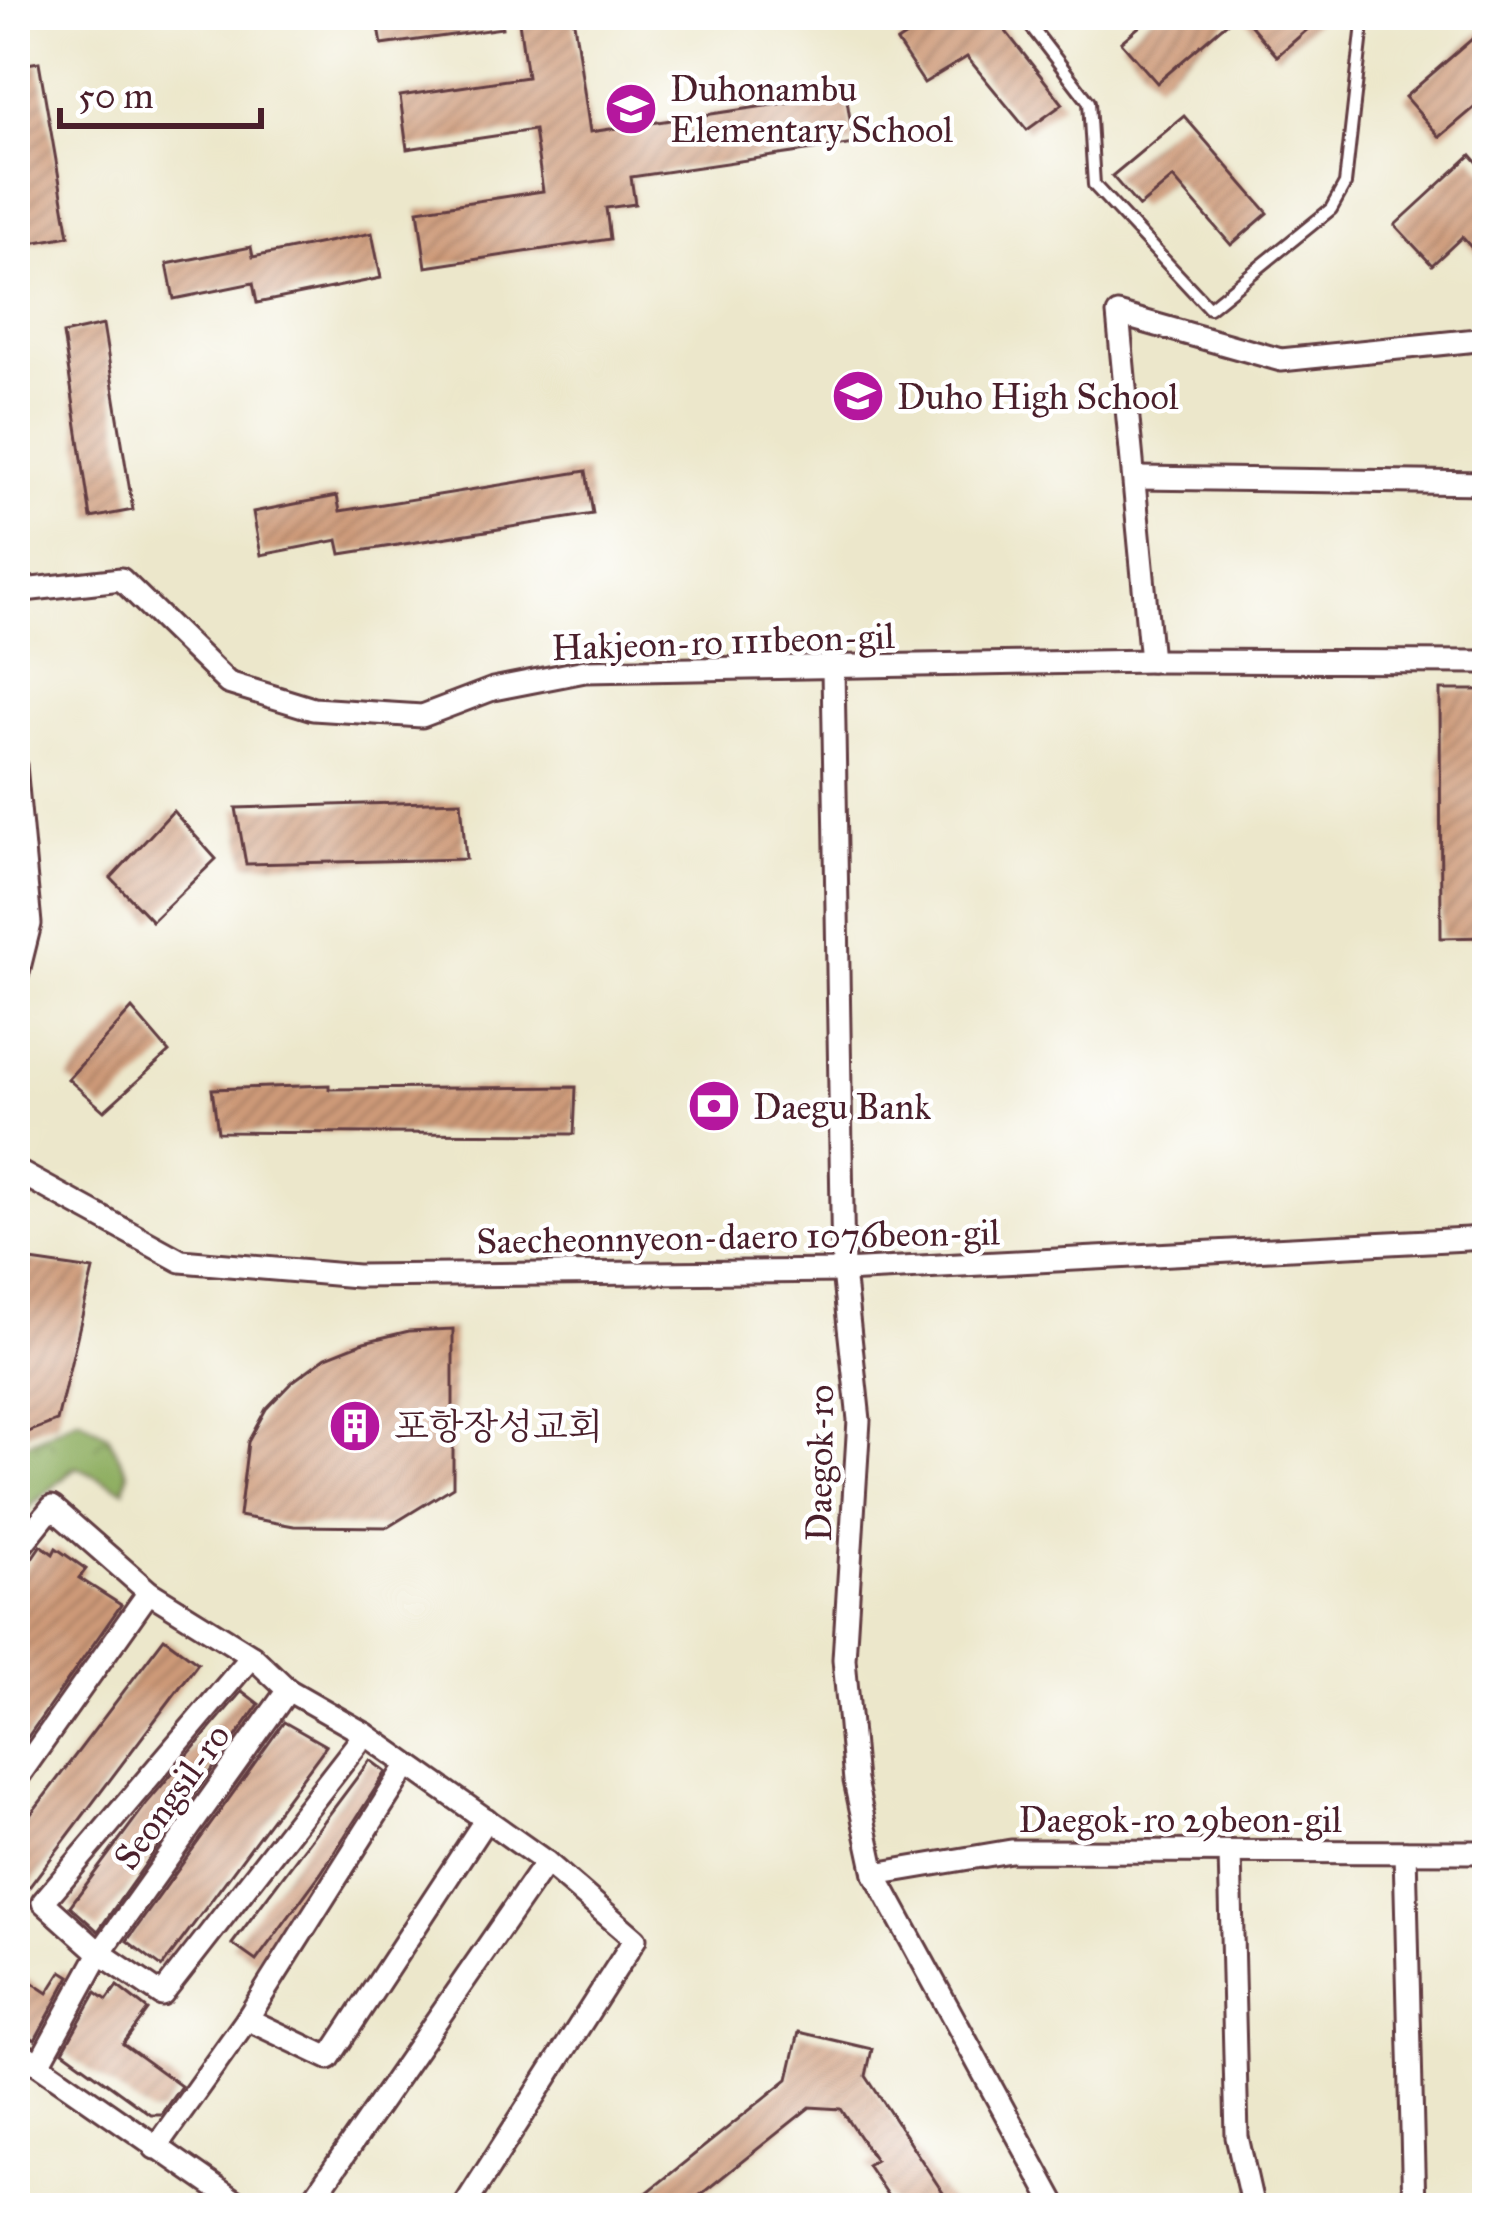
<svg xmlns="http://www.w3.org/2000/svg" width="1502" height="2223" font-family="'IM FELL Great Primer','Noto Serif KR',serif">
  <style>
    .forest { fill: url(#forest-crowns); stroke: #6c6646; stroke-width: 3 }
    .building { fill: url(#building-hatch) }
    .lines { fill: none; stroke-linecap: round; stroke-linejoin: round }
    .lane-casing { stroke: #623d43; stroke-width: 16 }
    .street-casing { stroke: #623d43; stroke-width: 27 }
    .lane { stroke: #fff; stroke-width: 10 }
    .street { stroke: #fff; stroke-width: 21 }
    .labels { text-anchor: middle; stroke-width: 9; stroke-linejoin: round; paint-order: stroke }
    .poi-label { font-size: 36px; fill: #4a1f2b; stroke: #fff; text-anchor: start }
    .street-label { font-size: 36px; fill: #4a1f2b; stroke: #fff }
  </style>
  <defs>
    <pattern id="forest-crowns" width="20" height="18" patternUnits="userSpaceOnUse" patternTransform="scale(3)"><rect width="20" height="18" fill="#8eae61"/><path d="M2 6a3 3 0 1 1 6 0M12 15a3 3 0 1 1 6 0" fill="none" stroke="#768d50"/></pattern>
    <pattern id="building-hatch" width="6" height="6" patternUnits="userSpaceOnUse" patternTransform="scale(3)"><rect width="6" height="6" fill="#cd9a78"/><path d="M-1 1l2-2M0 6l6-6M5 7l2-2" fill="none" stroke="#a87d63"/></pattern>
  </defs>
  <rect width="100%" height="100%" fill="#fff"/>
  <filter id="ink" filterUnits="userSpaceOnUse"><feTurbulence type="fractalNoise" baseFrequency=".00833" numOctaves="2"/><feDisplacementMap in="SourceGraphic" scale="24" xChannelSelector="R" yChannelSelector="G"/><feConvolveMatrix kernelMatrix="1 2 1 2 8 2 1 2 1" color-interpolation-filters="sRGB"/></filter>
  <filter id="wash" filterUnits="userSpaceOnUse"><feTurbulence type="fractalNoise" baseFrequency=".004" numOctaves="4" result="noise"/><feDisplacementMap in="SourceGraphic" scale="48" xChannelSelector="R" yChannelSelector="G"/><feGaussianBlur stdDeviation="2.7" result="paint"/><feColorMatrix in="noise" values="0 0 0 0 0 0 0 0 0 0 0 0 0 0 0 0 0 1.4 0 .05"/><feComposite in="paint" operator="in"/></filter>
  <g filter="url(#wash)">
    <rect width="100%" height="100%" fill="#ece7cb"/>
    <path class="forest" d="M79 1418 108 1435 128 1473 124 1490 76 1467 15 1520V1449Z"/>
    <g id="blocks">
      <g class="building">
        <path d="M377 15H501L502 28 382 45Z"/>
        <path d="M518 15H573L590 132 846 94 854 144 631 177 635 204 606 208 610 239 426 267 418 210 543 191 534 130 407 149 400 96 527 77Z"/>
        <path d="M939 15H993L1063 104 1027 130 967 57 924 83 897 42Z"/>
        <path d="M1153 15H1236L1157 83 1121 42Z"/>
        <path d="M1242 15H1324L1277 56Z"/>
        <path d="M1487 26V97L1440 137 1405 97Z"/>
        <path d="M39 62 69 236 20 245 15 66Z"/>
        <path d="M1184 116 1268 213 1231 245 1173 178 1139 207 1112 176Z"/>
        <path d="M1471 155 1487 173V265L1462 237 1432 265 1395 225Z"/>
        <path d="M372 233 381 278 257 303 253 283 174 299 167 264 251 247 253 257Z"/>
        <path d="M103 325 133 510 91 518 63 334Z"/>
        <path d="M586 471 593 514 341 554 338 540 261 555 253 512 337 496 340 511Z"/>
        <path d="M1440 690H1487V937L1441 938Z"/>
        <path d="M461 801 466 859 246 864 236 808Z"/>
        <path d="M173 811 216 859 152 921 111 878Z"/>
        <path d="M132 1009 169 1052 104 1111 68 1079Z"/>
        <path d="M329 1085V1089L576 1087 574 1134 218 1132 212 1089Z"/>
        <path d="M31 1261 93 1270 57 1421 15 1437V1265Z"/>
        <path d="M453 1329V1487L388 1527 294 1526 239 1516 248 1442 266 1409 292 1382 326 1357 364 1342 409 1331Z"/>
        <path d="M41 1545 53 1554 56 1548 86 1569 79 1578 121 1605 15 1755V1583Z"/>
        <path d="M164 1638 198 1663 15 1906V1835Z"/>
        <path d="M242 1691 259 1704 98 1931 70 1906 146 1804Z"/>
        <path d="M284 1722 326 1746 162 1967 127 1941Z"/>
        <path d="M370 1760 386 1772 321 1873 256 1961 232 1944Z"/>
        <path d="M15 1971 48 1993 62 1971 70 1976 35 2040 15 2026Z"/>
        <path d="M117 1986 148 2010 123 2044 181 2086 161 2114H150L63 2051 96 1992 107 2000Z"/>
        <path d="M799 2032 872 2049 866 2076 953 2208H896L867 2165 875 2160 841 2109 810 2107 684 2208H628L788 2079Z"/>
      </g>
    </g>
  </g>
  <g filter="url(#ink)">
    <use href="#blocks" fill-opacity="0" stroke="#623d43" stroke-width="3"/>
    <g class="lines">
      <g class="lane-casing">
        <path id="lane" d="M1022 15 1089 102 1094 185 1209 308 1331 209 1345 184 1364 15"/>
      </g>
      <g class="street-casing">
        <g id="street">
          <path d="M1138 478 1487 483"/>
          <path d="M15 591 121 579 228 683 313 709 422 716 493 689 585 671 1151 661 1487 662"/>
          <path d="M1151 661 1118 314 1281 360 1487 339"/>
          <path d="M833 669 843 1271 859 1420 844 1659 855 1781 875 1874 1057 2208"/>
          <path d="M15 765 30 924 15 984"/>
          <path d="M15 1170 181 1261 357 1276 843 1271 1487 1238"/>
          <path d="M15 1553 52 1507 149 1592 252 1656 288 1690 365 1734 546 1862 635 1939 463 2208"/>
          <path d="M252 1656 43 1902 100 1953 162 1995 365 1734"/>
          <path d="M15 1781 149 1592"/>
          <path d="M1405 1852 1414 2208"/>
          <path d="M1230 1853 1237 2137 1253 2208"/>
          <path d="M875 1874 1011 1851 1487 1852"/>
          <path d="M247 2019 329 2058 486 1819"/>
          <path d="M15 2048 245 2208"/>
          <path d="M39 2064 100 1953 288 1690"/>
          <path d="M155 2148 247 2019 407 1766"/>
          <path d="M307 2208 546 1862"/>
        </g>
      </g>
      <use href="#lane" class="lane"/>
      <use href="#street" class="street"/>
    </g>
  </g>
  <defs>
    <g id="school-disc" transform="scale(2.7)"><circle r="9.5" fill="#b5179e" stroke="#fff"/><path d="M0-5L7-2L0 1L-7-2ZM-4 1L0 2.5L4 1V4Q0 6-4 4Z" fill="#fff"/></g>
    <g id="bank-disc" transform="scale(2.7)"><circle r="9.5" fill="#b5179e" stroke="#fff"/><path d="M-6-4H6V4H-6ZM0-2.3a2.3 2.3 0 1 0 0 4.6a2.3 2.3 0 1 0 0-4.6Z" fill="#fff"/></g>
    <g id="building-disc" transform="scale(2.7)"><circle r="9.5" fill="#b5179e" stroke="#fff"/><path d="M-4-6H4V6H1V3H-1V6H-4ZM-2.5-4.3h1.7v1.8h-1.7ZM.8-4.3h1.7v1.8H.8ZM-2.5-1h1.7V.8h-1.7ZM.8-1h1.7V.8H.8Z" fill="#fff"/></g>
  </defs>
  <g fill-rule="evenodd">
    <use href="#school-disc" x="631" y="109"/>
    <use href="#school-disc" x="858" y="396"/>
    <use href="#bank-disc" x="714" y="1106"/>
    <use href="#building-disc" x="355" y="1426"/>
  </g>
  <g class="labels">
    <g class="poi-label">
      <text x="670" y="101">Duhonambu<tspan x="670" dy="41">Elementary School</tspan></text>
      <text x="897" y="409">Duho High School</text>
      <text x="753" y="1119">Daegu Bank</text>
      <text x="394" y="1439">포항장성교회</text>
    </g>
    <g class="street-label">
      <text transform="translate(723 641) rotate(-2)" y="13">Hakjeon-ro 111beon-gil</text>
      <text transform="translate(738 1236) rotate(-1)" y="13">Saecheonnyeon-daero 1076beon-gil</text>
      <text transform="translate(819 1463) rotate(-89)" y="13">Daegok-ro</text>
      <text transform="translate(171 1796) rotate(-54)" y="13">Seongsil-ro</text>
      <text x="1180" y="1832">Daegok-ro 29beon-gil</text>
    </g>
  </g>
  <rect width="1502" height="2223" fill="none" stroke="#fff" stroke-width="60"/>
  <path d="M60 108v18h201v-18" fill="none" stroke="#4a1f2b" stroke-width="6"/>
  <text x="78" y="108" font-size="36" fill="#4a1f2b" stroke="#ffffff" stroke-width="9" paint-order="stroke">50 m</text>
</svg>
